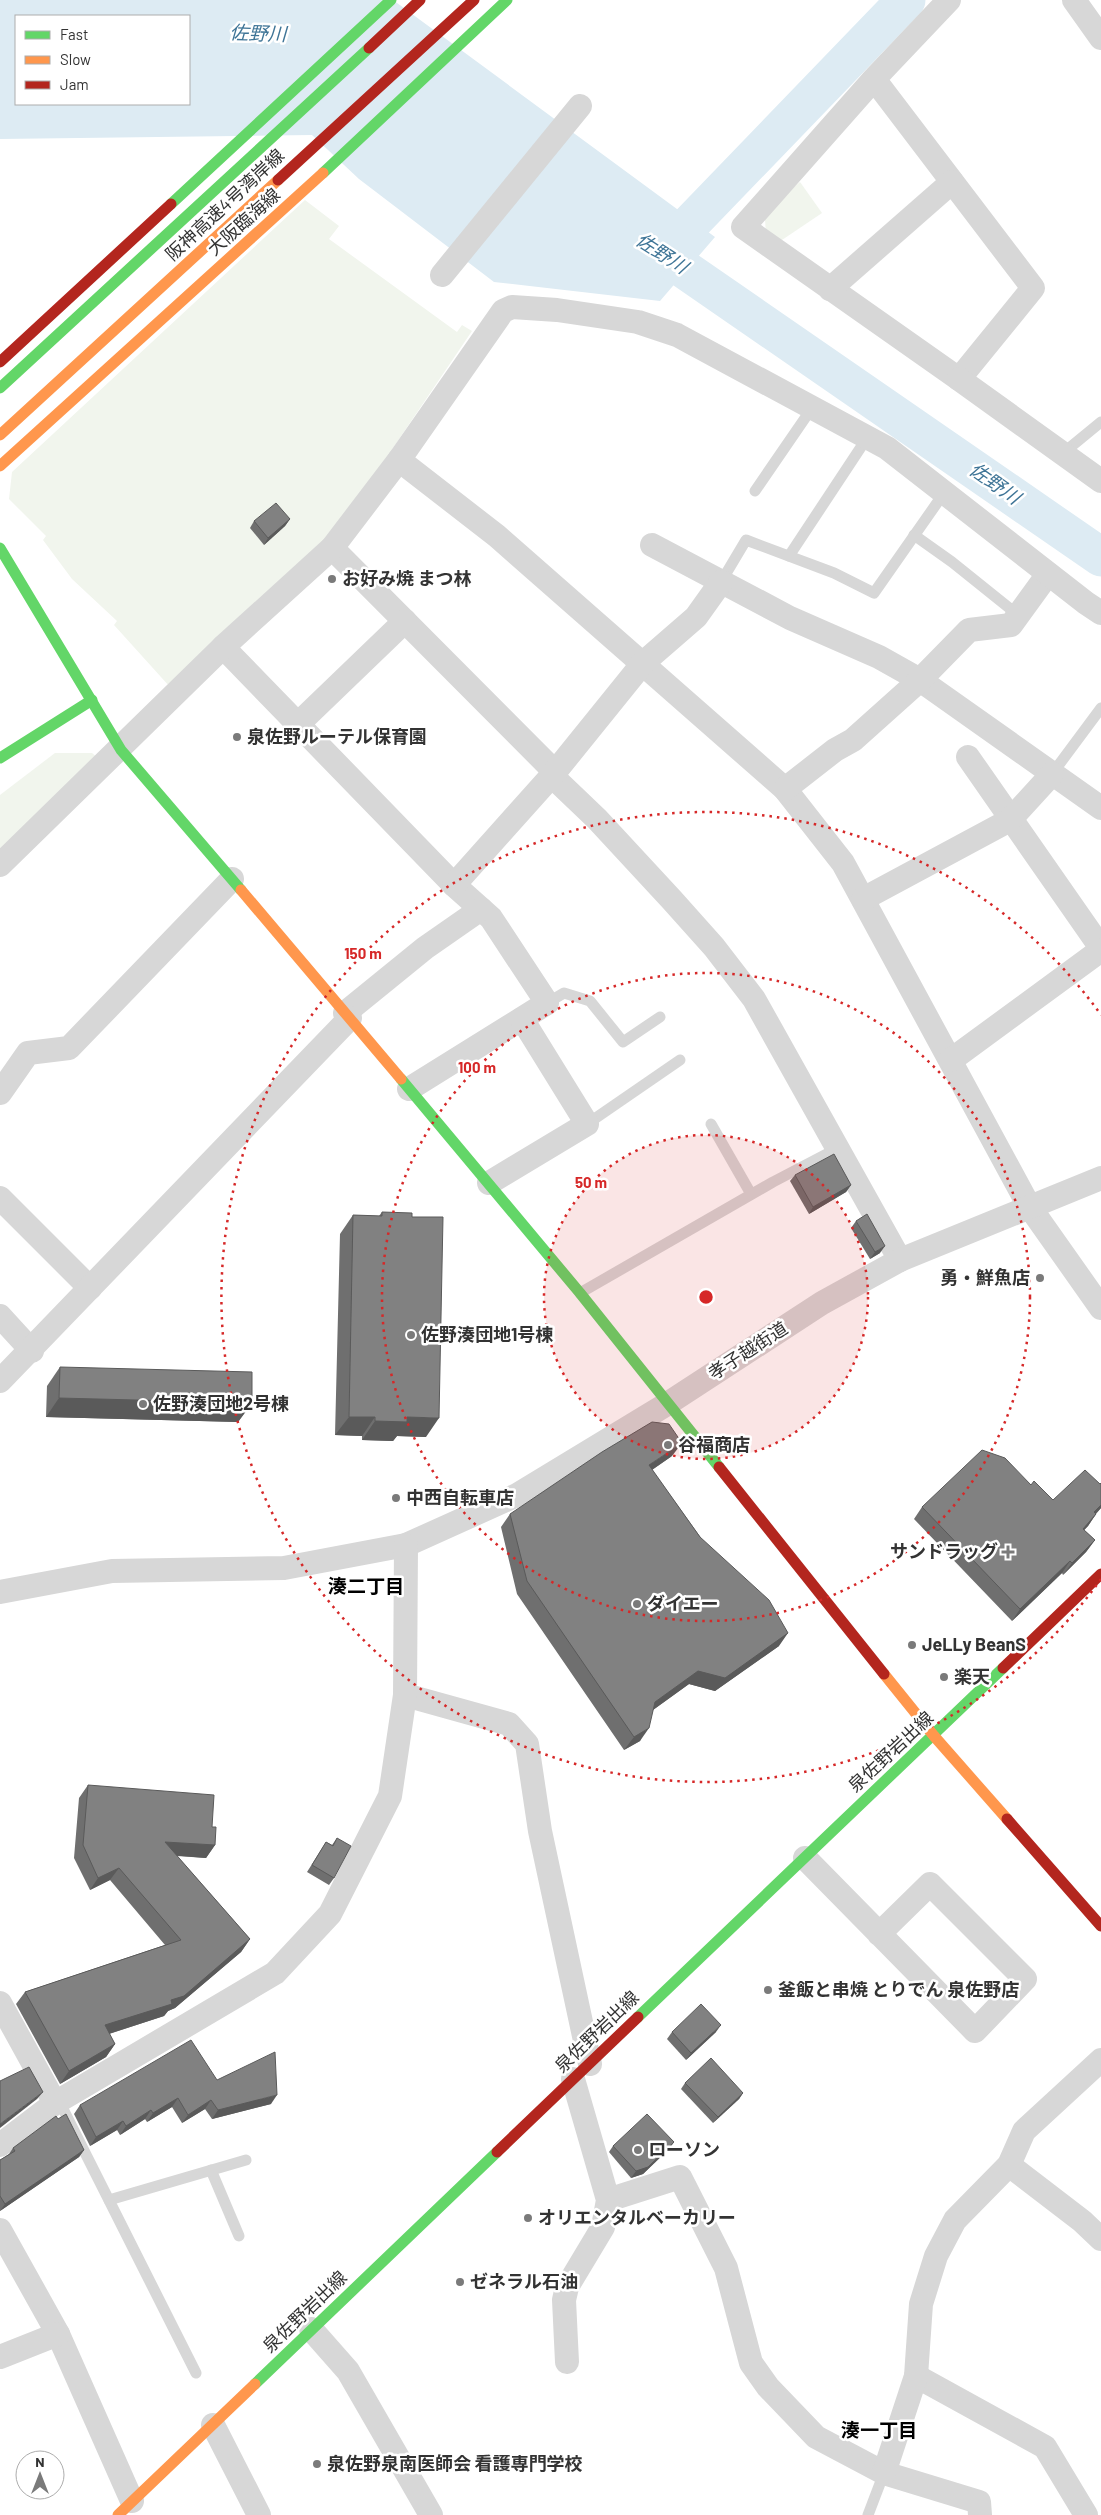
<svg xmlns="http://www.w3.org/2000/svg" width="1101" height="2515" font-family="Barlow,'Noto Sans JP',sans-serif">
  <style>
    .green { fill: #f1f5ed }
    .water { fill: #ddebf3; fill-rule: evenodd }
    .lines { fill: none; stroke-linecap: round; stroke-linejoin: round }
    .river { stroke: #ddebf3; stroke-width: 39 }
    .lane { stroke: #d7d7d7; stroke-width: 11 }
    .street { stroke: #d7d7d7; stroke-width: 24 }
    .fast { stroke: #63d668; stroke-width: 11 }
    .slow { stroke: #ff974d; stroke-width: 11 }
    .jam { stroke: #b3261e; stroke-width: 11 }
    .wall { fill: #6f6f6f }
    .shaded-wall { fill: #5a5a5a }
    .building { fill: #818181; stroke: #5a5a5a }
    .ring { fill: none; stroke: #d62828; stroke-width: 2.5; stroke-dasharray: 2.5 5 }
    .poi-dot { fill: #7a7a7a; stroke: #fff; stroke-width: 2 }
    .labels { text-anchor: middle; stroke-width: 5; stroke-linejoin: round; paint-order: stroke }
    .street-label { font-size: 18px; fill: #333; stroke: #fff }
    .poi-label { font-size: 18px; font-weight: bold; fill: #333; stroke: #fff; text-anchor: start }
    .water-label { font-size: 19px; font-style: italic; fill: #3f7597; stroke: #fff }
    .neighbourhood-label { font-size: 19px; font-weight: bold; fill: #000; stroke: #fff }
    .centre { fill: #d62828; stroke: #fff; stroke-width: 2.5 }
    .ring-label { font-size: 15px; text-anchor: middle; font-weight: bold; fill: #d62828; stroke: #fff; stroke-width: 5; stroke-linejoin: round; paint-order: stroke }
  </style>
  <rect width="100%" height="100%" fill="#fff"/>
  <g class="green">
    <path d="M800 182 822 213 779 242 766 235 765 219 787 193Z"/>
    <path d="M305 200 339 226 329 239 457 332 462 325 472 331 339 528 170 687 114 625 117 621 72 579 43 540 46 536 9 499 12 472Z"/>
    <path d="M55 753H92L99 759 0 857V795Z"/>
  </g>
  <path class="water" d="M0 0H393L715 237 660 301 494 282 359 179 312 135 0 139ZM16 16H189V104H16Z"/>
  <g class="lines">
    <g class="river">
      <path d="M642 240 1101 557"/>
      <path d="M663 252 906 0"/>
    </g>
    <g class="lane">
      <path d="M1062 454 1101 422"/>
      <path d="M755 491 812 408"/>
      <path d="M914 535 952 562 1018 615"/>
      <path d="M789 556 867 438"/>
      <path d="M721 582 746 540 834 573 874 593 944 493"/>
      <path d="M1052 774 1101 708"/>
      <path d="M547 1003 564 993 590 1001 623 1042 660 1017"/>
      <path d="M587 1124 680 1060"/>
      <path d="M711 1124 751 1194"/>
      <path d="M580 1293 773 1182 838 1148"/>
      <path d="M59 2101 196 2373"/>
      <path d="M211 2170 239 2236"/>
      <path d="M109 2200 246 2160"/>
      <path d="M868 2515 884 2473"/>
    </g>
    <g class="street">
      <path d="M1074 0 1101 38"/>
      <path d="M874 79 1033 288 959 379 743 227 874 79 949 0"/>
      <path d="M442 275 580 106"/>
      <path d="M830 289 952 182"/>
      <path d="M959 379 1101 481"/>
      <path d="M399 460 497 536 785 789 843 863 1029 1206 1101 1308"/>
      <path d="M652 545 790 618 879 657 920 680 1101 808"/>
      <path d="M332 548 555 772"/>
      <path d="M223 647 454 885 491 918 547 1003 409 1089"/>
      <path d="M298 724 405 621"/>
      <path d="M968 757 1101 948"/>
      <path d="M552 776 597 819 672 900 714 947 754 999 900 1260"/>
      <path d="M785 789 835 750 853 740 920 680 969 630 1011 625 1048 574"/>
      <path d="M0 865 223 647 332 548 399 460 503 311 512 307 557 310 638 322 677 335 887 448 1086 603 1101 613"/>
      <path d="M454 885 555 772 643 663 696 617 721 582"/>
      <path d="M863 899 1010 820 1052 774"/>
      <path d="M345 1013 425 948 481 909"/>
      <path d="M951 1060 1101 950"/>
      <path d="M0 1093 28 1053 69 1048 232 879"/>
      <path d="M489 1183 587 1124 522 1019"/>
      <path d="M0 1198 90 1288"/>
      <path d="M0 1316 32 1351"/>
      <path d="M0 1381 350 1018"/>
      <path d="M0 1592 112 1571 284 1568 406 1545 517 1495 667 1404 822 1303 900 1260 1101 1178"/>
      <path d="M405 1695 509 1724 527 1744 540 1831 590 2064"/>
      <path d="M805 1858 975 2031 1025 1979 930 1884 879 1934"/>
      <path d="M0 2003 55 2103"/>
      <path d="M0 2145 55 2103 275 1973 330 1914 390 1796 405 1695 406 1545"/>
      <path d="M1009 2165 1082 2221 1101 2239"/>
      <path d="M608 2200 680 2177 726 2268 751 2363 768 2387 816 2437 884 2473 979 2502 980 2515"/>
      <path d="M0 2230 58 2334 132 2501"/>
      <path d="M311 2329 348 2371 431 2515"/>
      <path d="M0 2357 58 2334"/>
      <path d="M567 2362 564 2300 567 2287 603 2227 608 2200 573 2079"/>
      <path d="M916 2376 1045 2447 1086 2515"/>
      <path d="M213 2425 259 2515"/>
      <path d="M884 2473 916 2376 921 2304 936 2256 955 2220 1009 2165 1024 2131 1101 2060"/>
    </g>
    <g class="fast">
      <path d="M323 173 507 0"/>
      <path d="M171 204 391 0"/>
      <path d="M0 388 369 48"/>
      <path d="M0 548 121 750 241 890"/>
      <path d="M0 758 92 700"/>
      <path d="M401 1079 580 1293 719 1467"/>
      <path d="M638 2017 1003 1668"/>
      <path d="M255 2384 497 2152"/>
    </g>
    <g class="slow">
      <path d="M0 435 278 180"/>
      <path d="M0 466 323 173"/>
      <path d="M241 890 401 1079"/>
      <path d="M884 1674 934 1736 1007 1819"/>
      <path d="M118 2515 255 2384"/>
    </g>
    <g class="jam">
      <path d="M369 48 420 0"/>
      <path d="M278 180 474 0"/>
      <path d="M0 362 171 204"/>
      <path d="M719 1467 884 1674"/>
      <path d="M1003 1668 1101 1574"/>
      <path d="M1007 1819 1101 1926"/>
      <path d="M497 2152 638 2017"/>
    </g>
  </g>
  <g class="wall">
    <path d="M290 519 285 526 264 545 250 528 254 521Z"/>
    <path d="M795 1175 851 1185 846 1192 809 1214 790 1181Z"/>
    <path d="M382 1212 412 1217 426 1437 397 1436 393 1441 362 1440V1436L335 1435 340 1234 353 1215 379 1216Z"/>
    <path d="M856 1221 880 1253 870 1259 851 1228Z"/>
    <path d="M60 1367 252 1403 238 1422 46 1417 47 1386Z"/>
    <path d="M672 1456 652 1470 779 1646 715 1691 689 1684 653 1710 640 1741 624 1750 517 1594 501 1527 510 1514Z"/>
    <path d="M1100 1484 1101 1508 1096 1514 1088 1526 1084 1530 1095 1540 1086 1552 1063 1575 1062 1573 1012 1621 914 1519 922 1507 1031 1485 1053 1500Z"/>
    <path d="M88 1785 212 1827 215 1845 206 1858 177 1856 250 1939 241 1952 175 2008 168 2011 164 2016 109 2034 115 2044 106 2057 60 2084 16 2004 25 1992 165 1945 110 1880 90 1890 74 1858 79 1798Z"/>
    <path d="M337 1838 334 1878 329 1885 307 1872 326 1842 332 1845Z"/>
    <path d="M672 2032H716L686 2060 667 2039Z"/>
    <path d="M217 2080 271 2104 212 2119 205 2109 182 2123 172 2107 147 2122 145 2119 120 2135 117 2130 90 2146 74 2114 80 2105Z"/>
    <path d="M685 2083 743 2093 739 2099 713 2123 681 2089Z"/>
    <path d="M58 2119 84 2150 79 2157 0 2211V2160L9 2154 13 2148Z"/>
    <path d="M674 2142 669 2149 643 2174 631 2178 609 2152 613 2146Z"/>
  </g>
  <g class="shaded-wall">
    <path d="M290 519 285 526 264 545 268 538Z"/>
    <path d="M851 1185 846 1192 809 1214 813 1207Z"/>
    <path d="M885 1246 880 1253 870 1259 875 1252Z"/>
    <path d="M59 1398 252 1403 238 1422 46 1417Z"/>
    <path d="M349 1417H375L362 1436 335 1435Z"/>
    <path d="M407 1417 439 1418 426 1437 397 1436 393 1441 362 1440 375 1421Z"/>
    <path d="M682 1443 672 1456 640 1478 649 1465Z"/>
    <path d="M1101 1505V1508L1086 1524 1094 1512Z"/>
    <path d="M1096 1514 1088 1526 1075 1540 1083 1529Z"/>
    <path d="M1095 1540 1086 1552 1063 1575 1072 1563Z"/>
    <path d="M1070 1561 1062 1573 1012 1621 1020 1609Z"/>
    <path d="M788 1633 779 1646 715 1691 689 1684 646 1715 655 1702 698 1671Z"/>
    <path d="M649 1728 640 1741 624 1750 634 1737Z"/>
    <path d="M165 1842 215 1845 206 1858 157 1854Z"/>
    <path d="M119 1868 110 1880 90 1890 98 1878Z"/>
    <path d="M250 1939 241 1952 175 2008 168 2011 164 2016 96 2038 105 2025 171 2000Z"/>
    <path d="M721 2025 716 2032 686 2060 691 2053Z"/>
    <path d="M115 2044 106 2057 60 2084 69 2071Z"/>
    <path d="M43 2092 37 2099 0 2128V2124Z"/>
    <path d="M743 2093 739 2099 713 2123 718 2117Z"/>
    <path d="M277 2095 271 2104 212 2119 218 2110Z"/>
    <path d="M178 2098 172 2107 147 2122 153 2113Z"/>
    <path d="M211 2100 205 2109 182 2123 188 2115Z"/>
    <path d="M151 2110 145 2119 120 2135 126 2126Z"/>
    <path d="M123 2121 117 2130 90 2146 96 2137Z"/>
    <path d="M674 2142 669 2149 643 2174 631 2178 636 2171Z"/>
    <path d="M84 2150 79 2157 0 2211 5 2204Z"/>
  </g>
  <g class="building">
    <path d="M276 503 290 519 268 538 254 521Z"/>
    <path d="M834 1154 851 1185 813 1207 795 1175Z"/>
    <path d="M382 1212 412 1213V1217H443L439 1418 407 1417V1422L375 1421V1417H349L353 1215 382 1216Z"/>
    <path d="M867 1214 885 1246 875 1252 856 1221Z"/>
    <path d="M60 1367 252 1372V1403L59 1398Z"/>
    <path d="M652 1422 669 1424 682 1443 649 1465 700 1537 769 1600 788 1633 725 1678 698 1671 655 1702 649 1728 634 1737 527 1581 510 1514 602 1452Z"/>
    <path d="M982 1450 1005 1458 1031 1485 1034 1481 1053 1500 1085 1470 1100 1484 1101 1483V1505L1094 1512 1096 1514 1083 1529 1095 1540 1072 1563 1070 1561 1020 1609 922 1507Z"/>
    <path d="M88 1785 214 1795 212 1827H216L215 1845 165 1842 250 1939 184 1996 171 2000 172 2004 105 2025 115 2044 69 2071 25 1992 181 1940 119 1868 98 1878 83 1845Z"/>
    <path d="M337 1838 351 1846 334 1878 312 1865 326 1842 333 1846Z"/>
    <path d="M701 2004 721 2025 691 2053 672 2032Z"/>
    <path d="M191 2040 217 2080 275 2052 277 2095 218 2110 211 2100 188 2115 178 2098 153 2113 151 2110 126 2126 123 2121 96 2137 80 2105Z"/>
    <path d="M711 2058 743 2093 718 2117 685 2083Z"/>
    <path d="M29 2067 43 2092 0 2124V2081Z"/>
    <path d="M66 2114 84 2150 5 2204 0 2196V2160L15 2151 13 2148 56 2116 58 2119Z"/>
    <path d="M647 2114 674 2142 648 2167 636 2171 613 2146Z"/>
  </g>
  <circle cx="706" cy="1297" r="162" fill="#d62828" fill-opacity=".12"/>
  <g class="ring">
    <circle cx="706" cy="1297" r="162"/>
    <circle cx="706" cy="1297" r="324"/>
    <path d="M1101 1579A485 485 0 1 1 1101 1015"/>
  </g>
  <g class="poi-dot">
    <circle cx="332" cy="579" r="5"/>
    <circle cx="237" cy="737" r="5"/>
    <circle cx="1040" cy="1278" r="5"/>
    <circle cx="411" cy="1335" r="5"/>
    <circle cx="143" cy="1404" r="5"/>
    <circle cx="668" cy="1445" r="5"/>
    <circle cx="396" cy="1498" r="5"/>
    <path d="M1005.5 1544.5h5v5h5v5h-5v5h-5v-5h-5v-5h5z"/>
    <circle cx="637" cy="1604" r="5"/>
    <circle cx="912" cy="1645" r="5"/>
    <circle cx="944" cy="1677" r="5"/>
    <circle cx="768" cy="1990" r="5"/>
    <circle cx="638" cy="2150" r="5"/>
    <circle cx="528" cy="2218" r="5"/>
    <circle cx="460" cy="2282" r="5"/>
    <circle cx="317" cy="2464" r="5"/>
  </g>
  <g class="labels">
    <g class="street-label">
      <text transform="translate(225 205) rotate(-43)" y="6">阪神高速4号湾岸線</text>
      <text transform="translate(244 222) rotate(-42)" y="6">大阪臨海線</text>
      <text transform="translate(748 1351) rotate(-33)" y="6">孝子越街道</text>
      <text transform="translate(891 1752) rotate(-43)" y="6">泉佐野岩出線</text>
      <text transform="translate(597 2032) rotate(-44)" y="6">泉佐野岩出線</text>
      <text transform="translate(305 2312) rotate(-44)" y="6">泉佐野岩出線</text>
    </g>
    <g class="poi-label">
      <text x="342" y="585">お好み焼 まつ林</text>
      <text x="247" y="743">泉佐野ルーテル保育園</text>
      <text x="1030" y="1284" text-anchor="end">勇・鮮魚店</text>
      <text x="421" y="1341">佐野湊団地1号棟</text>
      <text x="153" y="1410">佐野湊団地2号棟</text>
      <text x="678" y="1451">谷福商店</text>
      <text x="406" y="1504">中西自転車店</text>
      <text x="998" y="1558" text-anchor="end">サンドラッグ</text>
      <text x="647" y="1610">ダイエー</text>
      <text x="922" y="1651">JeLLy BeanS</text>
      <text x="954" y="1683">楽天</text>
      <text x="778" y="1996">釜飯と串焼 とりでん 泉佐野店</text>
      <text x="648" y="2156">ローソン</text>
      <text x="538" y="2224">オリエンタルベーカリー</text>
      <text x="470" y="2288">ゼネラル石油</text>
      <text x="327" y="2470">泉佐野泉南医師会 看護専門学校</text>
    </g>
    <g class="water-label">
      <text transform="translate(258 33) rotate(2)" y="7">佐野川</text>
      <text transform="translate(662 253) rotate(33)" y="7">佐野川</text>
      <text transform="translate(995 483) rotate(35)" y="7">佐野川</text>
    </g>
    <g class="neighbourhood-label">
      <text x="366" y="1593">湊二丁目</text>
      <text x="879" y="2437">湊一丁目</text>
    </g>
  </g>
  <circle cx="706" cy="1297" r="8" class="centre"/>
  <g class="ring-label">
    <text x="363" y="959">150 m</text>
    <text x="477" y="1073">100 m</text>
    <text x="591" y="1188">50 m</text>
  </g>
  <rect x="15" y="15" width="175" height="90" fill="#ffffff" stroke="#adadad"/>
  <rect x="25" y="31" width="25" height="8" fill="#63d668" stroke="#adadad"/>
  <text x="60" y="40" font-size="15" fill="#333333">Fast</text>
  <rect x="25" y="56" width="25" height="8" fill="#ff974d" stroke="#adadad"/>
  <text x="60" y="65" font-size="15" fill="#333333">Slow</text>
  <rect x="25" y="81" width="25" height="8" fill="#b3261e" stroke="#adadad"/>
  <text x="60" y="90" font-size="15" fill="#333333">Jam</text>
  <g transform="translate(40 2475)"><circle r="24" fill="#ffffff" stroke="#adadad"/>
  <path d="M0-4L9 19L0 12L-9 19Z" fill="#7a7a7a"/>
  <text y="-8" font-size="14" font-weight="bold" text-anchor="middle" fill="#333333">N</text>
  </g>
</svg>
